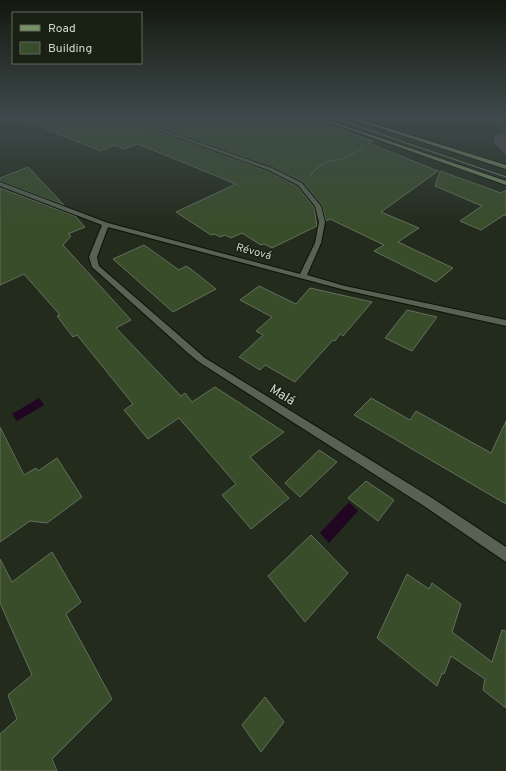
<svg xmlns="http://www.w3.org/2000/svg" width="506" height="771" font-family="Overpass,sans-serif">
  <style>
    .green { fill: #5d465c }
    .water { fill: #200620 }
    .building { fill: #394d2a; stroke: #646f5e }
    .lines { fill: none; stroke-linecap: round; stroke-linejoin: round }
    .minor-casing { stroke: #0b1306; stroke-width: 2 }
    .major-casing { stroke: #0b1306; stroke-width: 2 }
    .path-far1 { stroke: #7a8276; stroke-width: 1; stroke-dasharray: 1.5 1; stroke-linecap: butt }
    .path { stroke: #7a8276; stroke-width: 1.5; stroke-dasharray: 2 1; stroke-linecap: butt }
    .minor { fill: #586252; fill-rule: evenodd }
    .major { fill: #789266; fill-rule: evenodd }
    .tram { stroke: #8b9287; stroke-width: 1 }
    .labels { text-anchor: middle; stroke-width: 3; stroke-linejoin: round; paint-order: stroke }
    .far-street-label { font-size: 11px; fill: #d0d6cd; stroke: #182113 }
    .street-label { font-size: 13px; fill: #d0d6cd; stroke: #182113 }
  </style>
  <rect width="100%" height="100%" fill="#222b1c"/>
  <path class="green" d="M506 130V155L494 143 495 136Z"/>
  <g class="water">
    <path d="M39 398 44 405 17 421 12 414Z"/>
    <path d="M349 502 358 511 329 543 320 533Z"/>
  </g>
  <g class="building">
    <path d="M23 119H127L267 171 297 186 314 207 317 226 272 248 264 244 261 245 242 233 231 238 225 235 220 237 215 234 211 235 176 212 236 184 138 144 124 149 115 145 101 151 23 120Z"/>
    <path d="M137 119H177L201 127 222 119H319L322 123 373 141 368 143 438 171 381 212 419 228 398 242 453 268 436 282 374 251 384 245 330 219 326 221 322 205 303 182 272 167Z"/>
    <path d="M28 167 64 205 0 181V178Z"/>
    <path d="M440 171 501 193 506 190V216L504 215 481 230 460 221 482 206 435 186Z"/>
    <path d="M0 188 75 216 85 227 68 234 71 236 63 245 131 320 116 328 181 396 185 393 192 402 215 387 284 432 250 457 289 498 251 529 222 495 236 484 179 418 148 439 124 410 133 404 77 335 73 337 57 316 60 315 24 274 0 285Z"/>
    <path d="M144 245 179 270 186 266 192 270 216 289 173 312 113 259Z"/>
    <path d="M259 286 296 304 310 288 372 302 343 336 340 334 335 341 333 340 295 382 265 365 260 370 239 357 263 335 256 331 272 317 240 300Z"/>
    <path d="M407 310 437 317 412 351 385 338Z"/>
    <path d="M371 398 410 420 416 411 491 453 506 421V504L354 415Z"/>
    <path d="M0 427 24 475 36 468 38 471 57 458 82 497 47 523 30 521 0 542Z"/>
    <path d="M319 450 337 462 300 497 285 483Z"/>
    <path d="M366 481 394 500 378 521 348 498Z"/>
    <path d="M311 535 348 573 305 622 268 576Z"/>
    <path d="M52 552 81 602 66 614 112 699 52 759 57 771H0V734L17 719 8 695 32 675 0 603V559L12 582Z"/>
    <path d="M407 574 429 589 432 583 461 604 452 632 492 662 502 630 506 631V708L483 690 485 679 451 656 444 674 442 673 437 686 377 638Z"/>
    <path d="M265 697 284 722 261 752 242 725Z"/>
  </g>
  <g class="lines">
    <g class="minor-casing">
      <path id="minor" d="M128 119H133L272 168 302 183 321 206 325 222 321 243 307 275 345 286 506 320V326L345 290 108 227 97 257 99 266 205 358 432 498 506 547V562L424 506 199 362 188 353 92 267 89 257 102 225 0 186V182L108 223 300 274 315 243 319 222 315 206 298 185 268 170Z"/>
    </g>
    <g class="major-casing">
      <g id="major">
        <path d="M320 119H325L506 181V185Z"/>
        <path d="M352 119H358L506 165V169Z"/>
      </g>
    </g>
    <g class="path-far1">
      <path d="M496 122H506"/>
      <path d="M310 175 325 162 342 159 365 148"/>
    </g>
    <path class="path" d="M310 175 311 174"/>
    <use href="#minor" class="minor"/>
    <use href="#major" class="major"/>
    <path class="tram" d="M336 119 506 177"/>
  </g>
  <linearGradient id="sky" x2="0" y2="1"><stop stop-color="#13180f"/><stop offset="0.52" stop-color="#3e4a4b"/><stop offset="1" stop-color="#3e4a4b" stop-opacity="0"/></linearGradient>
  <rect width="506" height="227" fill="url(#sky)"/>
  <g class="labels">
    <g class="far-street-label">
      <text transform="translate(254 251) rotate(15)" y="4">Révová</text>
    </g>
    <g class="street-label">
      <text transform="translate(283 394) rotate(32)" y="5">Malá</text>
    </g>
  </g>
  <rect x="12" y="12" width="130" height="52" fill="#182113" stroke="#62695d"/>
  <rect x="20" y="25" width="20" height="6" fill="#789266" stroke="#62695d"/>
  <text x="48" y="32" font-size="12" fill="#d0d6cd">Road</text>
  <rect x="20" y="42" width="20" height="12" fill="#394d2a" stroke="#62695d"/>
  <text x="48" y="52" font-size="12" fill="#d0d6cd">Building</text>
</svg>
